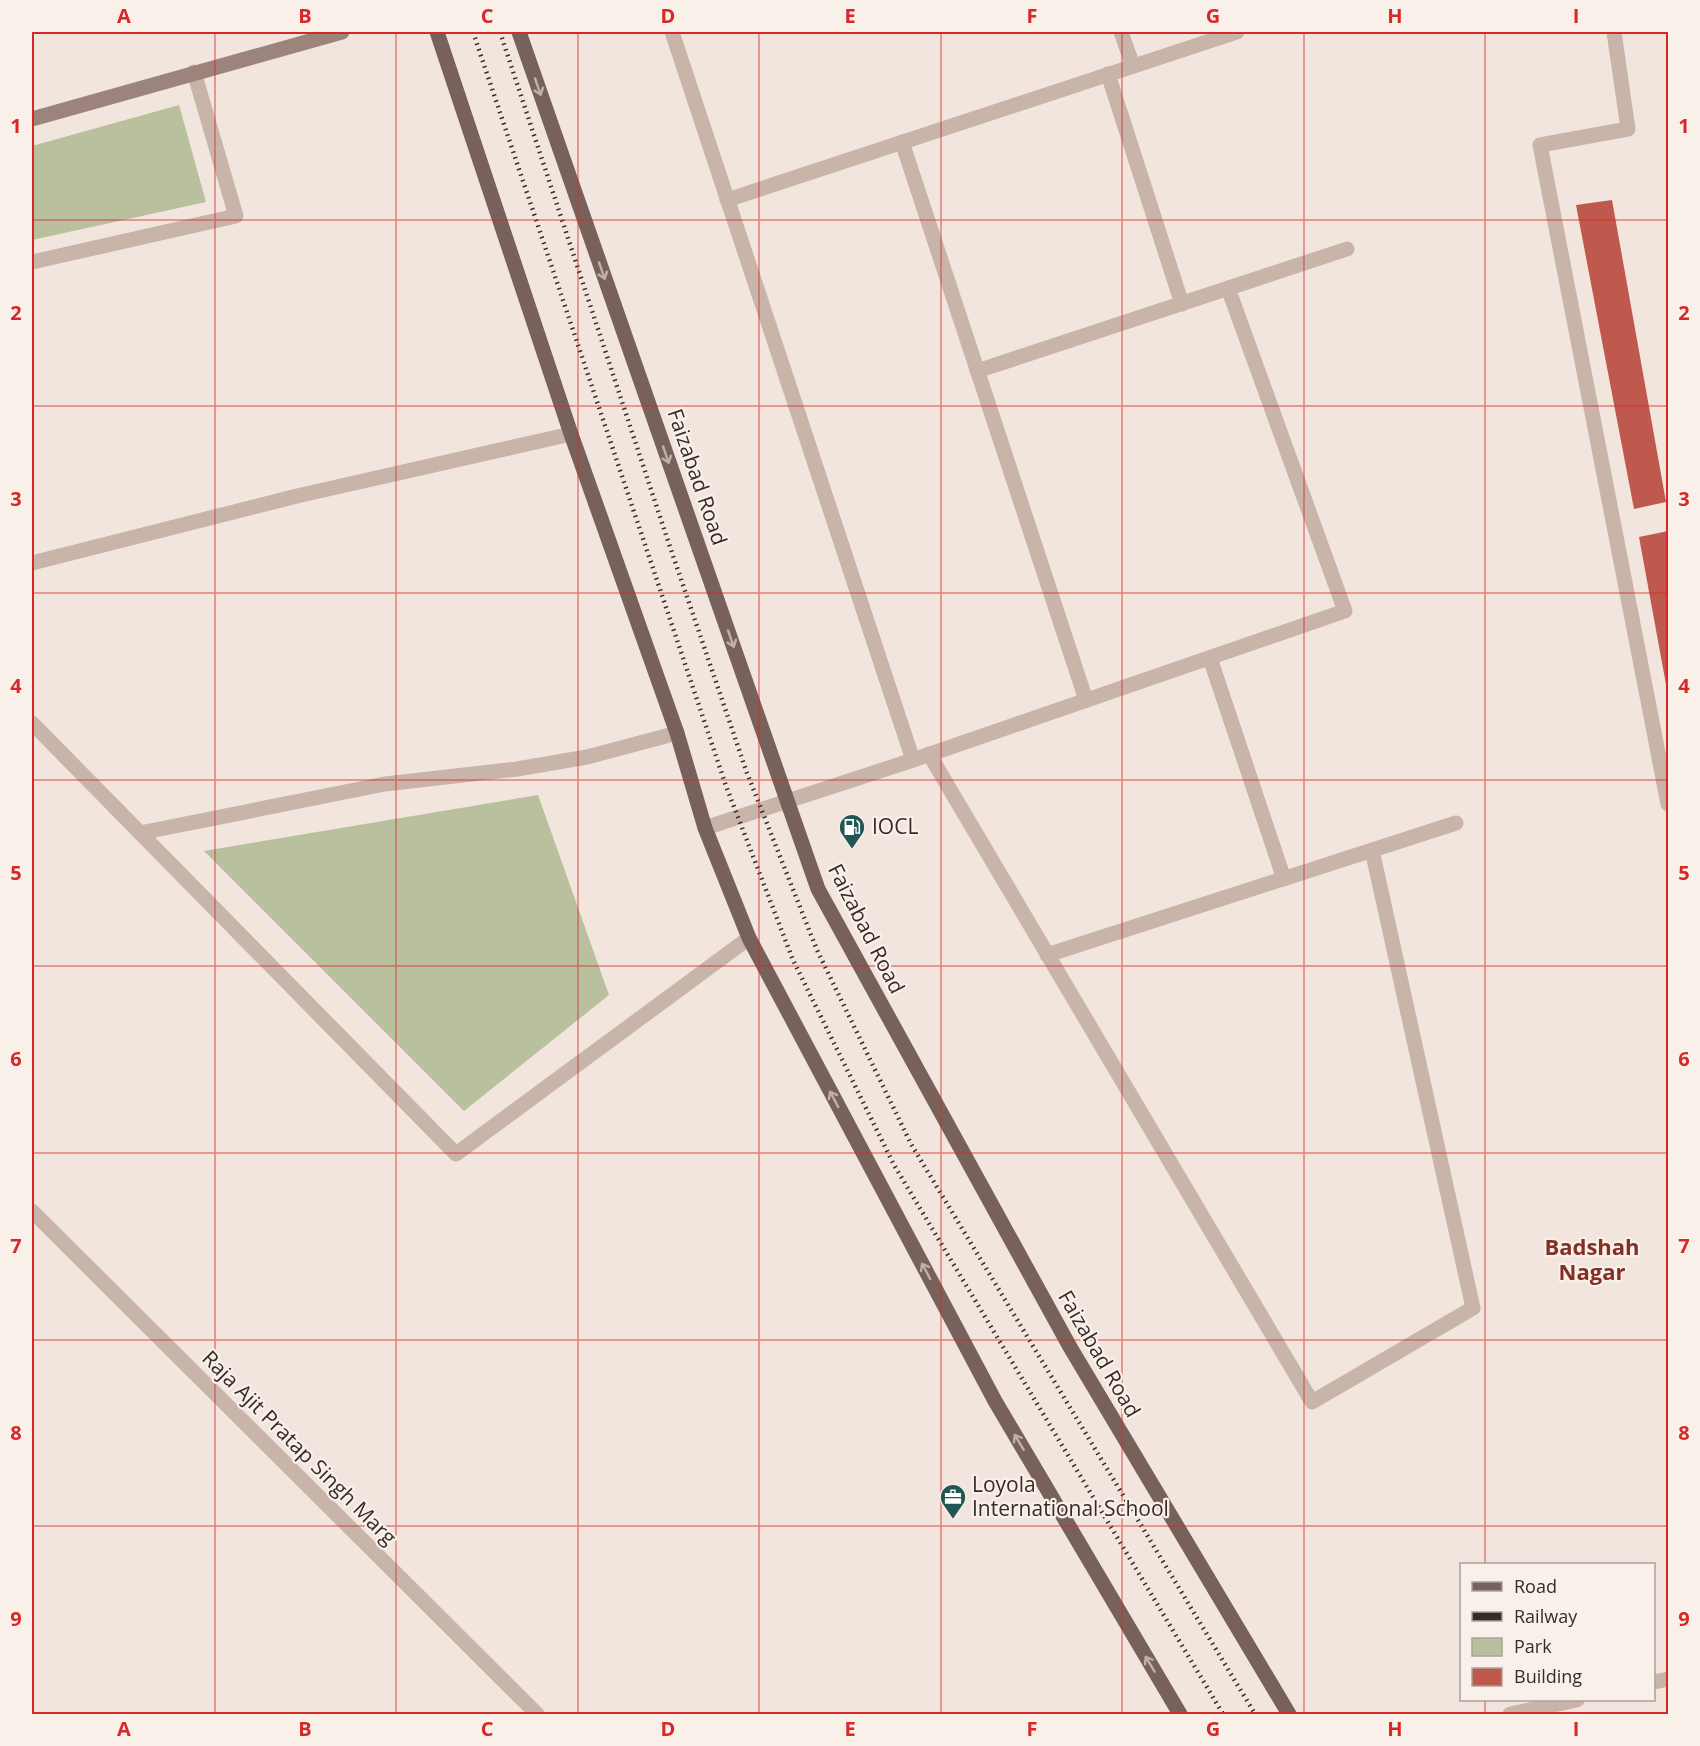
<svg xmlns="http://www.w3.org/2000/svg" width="1700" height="1746" font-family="'Open Sans',sans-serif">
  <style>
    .green { fill: #b9c09e }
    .building { fill: #c0594d }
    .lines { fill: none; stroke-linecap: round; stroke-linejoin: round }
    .street { stroke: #c9b4aa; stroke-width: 15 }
    .secondary { stroke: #9c837b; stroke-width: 15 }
    .primary { stroke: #78615b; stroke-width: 15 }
    .rail { stroke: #372b29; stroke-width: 4.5; stroke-dasharray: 1.5 4.5; stroke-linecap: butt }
    .oneway { stroke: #bfb0aa }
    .grid { fill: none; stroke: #d62828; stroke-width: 1.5; stroke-opacity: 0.55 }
    .labels { text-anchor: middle; stroke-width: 4.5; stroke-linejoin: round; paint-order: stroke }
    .street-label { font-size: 21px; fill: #372b29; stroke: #f9f0ea }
    .poi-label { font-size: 21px; fill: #372b29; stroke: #f9f0ea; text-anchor: start }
    .neighbourhood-label { font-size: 22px; font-weight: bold; fill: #822f26; stroke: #f9f0ea }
    .neatline { fill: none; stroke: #d62828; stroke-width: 2 }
    .grid-label { font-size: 20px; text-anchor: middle; font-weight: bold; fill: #d62828 }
  </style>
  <rect width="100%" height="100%" fill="#f1e5de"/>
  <g class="green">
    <path d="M179 105 206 202 32 240V146Z"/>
    <path d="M538 795 609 995 464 1111 204 851Z"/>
  </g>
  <g class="building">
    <path d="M1612 200 1666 502 1634 509 1576 205Z"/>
    <path d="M1668 531V690H1667L1639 537Z"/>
  </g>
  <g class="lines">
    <g class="street">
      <path d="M672 32 913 760"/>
      <path d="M1121 32 1133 66"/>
      <path d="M1614 32 1628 129 1540 145 1668 804"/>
      <path d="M1108 74 1182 304"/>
      <path d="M902 142 1086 700"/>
      <path d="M727 200 1237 32"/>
      <path d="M32 262 236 216 194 72"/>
      <path d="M977 371 1347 249"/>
      <path d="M32 563 297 496 571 434"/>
      <path d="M1210 658 1284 879"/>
      <path d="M32 723 456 1154 749 938"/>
      <path d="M929 754 1312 1402 1473 1308 1372 850"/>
      <path d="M705 828 913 760 1345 611 1228 288"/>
      <path d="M140 833 385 784 517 769 587 757 677 733"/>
      <path d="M1047 955 1456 823"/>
      <path d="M32 1211 537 1714"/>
      <path d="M1654 1682 1668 1679"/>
      <path d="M1510 1714 1577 1700"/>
    </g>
    <path class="secondary" d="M32 119 342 32"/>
    <g class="primary">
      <path d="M437 32 571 434 677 733 705 828 749 938 995 1401 1180 1714"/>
      <path d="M519 32 818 889 1070 1347 1289 1714"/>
    </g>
    <g class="rail">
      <path d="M473 32 726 786 793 960 894 1165 1223 1714"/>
      <path d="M500 32 667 538 747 773 817 950 911 1144 1255 1714"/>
    </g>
  </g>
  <defs><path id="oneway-shaft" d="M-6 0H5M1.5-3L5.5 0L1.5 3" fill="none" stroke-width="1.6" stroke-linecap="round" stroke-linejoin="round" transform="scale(1.5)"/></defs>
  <g class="oneway">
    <use href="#oneway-shaft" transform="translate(538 87) rotate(71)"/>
    <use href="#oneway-shaft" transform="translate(602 271) rotate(71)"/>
    <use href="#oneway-shaft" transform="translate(666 455) rotate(71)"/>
    <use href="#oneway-shaft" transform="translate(731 639) rotate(71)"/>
    <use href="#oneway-shaft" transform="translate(834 1099) rotate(-118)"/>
    <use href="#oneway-shaft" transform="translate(926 1271) rotate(-118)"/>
    <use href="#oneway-shaft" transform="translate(1019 1442) rotate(-121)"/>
    <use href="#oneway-shaft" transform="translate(1150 1664) rotate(-121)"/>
  </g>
  <path class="grid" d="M215 32V1714M396 32V1714M578 32V1714M759 32V1714M941 32V1714M1122 32V1714M1304 32V1714M1485 32V1564M32 220H1668M32 406H1668M32 593H1668M32 780H1668M32 966H1668M32 1153H1668M32 1340H1668M32 1526H1668M1485 1700V1714"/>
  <defs>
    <g id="fuel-pin" transform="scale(1.35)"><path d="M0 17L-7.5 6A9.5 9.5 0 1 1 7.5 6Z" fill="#215652" stroke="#f9f0ea"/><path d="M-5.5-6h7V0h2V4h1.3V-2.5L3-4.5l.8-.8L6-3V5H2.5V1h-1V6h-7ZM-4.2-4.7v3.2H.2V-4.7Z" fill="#fff"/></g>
    <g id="office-pin" transform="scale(1.35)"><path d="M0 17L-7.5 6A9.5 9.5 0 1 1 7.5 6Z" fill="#215652" stroke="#f9f0ea"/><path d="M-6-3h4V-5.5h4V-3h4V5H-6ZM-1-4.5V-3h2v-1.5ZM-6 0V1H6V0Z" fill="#fff"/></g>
  </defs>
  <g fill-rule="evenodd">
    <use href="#fuel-pin" x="852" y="827"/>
    <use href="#office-pin" x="953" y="1497"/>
  </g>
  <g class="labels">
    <g class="street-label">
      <text transform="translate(697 477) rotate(71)" y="7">Faizabad Road</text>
      <text transform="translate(866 929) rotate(63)" y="7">Faizabad Road</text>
      <text transform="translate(1099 1354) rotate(60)" y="7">Faizabad Road</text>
      <text transform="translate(299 1448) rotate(45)" y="7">Raja Ajit Pratap Singh Marg</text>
    </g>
    <g class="poi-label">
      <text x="872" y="834">IOCL</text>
      <text x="972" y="1492">Loyola<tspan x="972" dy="24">International School</tspan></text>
    </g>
    <g class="neighbourhood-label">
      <text x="1592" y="1255">Badshah<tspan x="1592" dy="25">Nagar</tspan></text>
    </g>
  </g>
  <rect width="1700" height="1746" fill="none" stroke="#f9f0ea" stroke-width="66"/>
  <rect x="1460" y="1563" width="195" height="138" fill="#f9f0ea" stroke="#aba19d" stroke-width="1.5"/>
  <rect x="1472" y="1582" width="30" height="9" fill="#78615b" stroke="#aba19d" stroke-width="1.5"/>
  <text x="1514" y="1593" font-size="18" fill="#372b29">Road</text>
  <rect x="1472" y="1612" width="30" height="9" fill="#372b29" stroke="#aba19d" stroke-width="1.5"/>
  <text x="1514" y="1623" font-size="18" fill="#372b29">Railway</text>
  <rect x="1472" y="1638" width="30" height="18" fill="#b9c09e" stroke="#aba19d" stroke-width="1.5"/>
  <text x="1514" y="1653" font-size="18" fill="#372b29">Park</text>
  <rect x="1472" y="1668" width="30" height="18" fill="#c0594d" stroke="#aba19d" stroke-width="1.5"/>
  <text x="1514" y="1683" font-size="18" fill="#372b29">Building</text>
  <rect x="33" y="33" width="1634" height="1680" class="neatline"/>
  <g class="grid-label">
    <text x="124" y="23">A</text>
    <text x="305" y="23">B</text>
    <text x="487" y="23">C</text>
    <text x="668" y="23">D</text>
    <text x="850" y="23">E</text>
    <text x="1032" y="23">F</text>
    <text x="1213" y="23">G</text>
    <text x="1395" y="23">H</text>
    <text x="1576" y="23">I</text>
    <text x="16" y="133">1</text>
    <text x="1684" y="133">1</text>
    <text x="16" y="320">2</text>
    <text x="1684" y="320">2</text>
    <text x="16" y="506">3</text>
    <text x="1684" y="506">3</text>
    <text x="16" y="693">4</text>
    <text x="1684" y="693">4</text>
    <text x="16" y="880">5</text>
    <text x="1684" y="880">5</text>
    <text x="16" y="1066">6</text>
    <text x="1684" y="1066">6</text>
    <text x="16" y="1253">7</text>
    <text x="1684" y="1253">7</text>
    <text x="16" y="1440">8</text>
    <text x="1684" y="1440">8</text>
    <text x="16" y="1626">9</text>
    <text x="1684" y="1626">9</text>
    <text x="124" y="1736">A</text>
    <text x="305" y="1736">B</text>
    <text x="487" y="1736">C</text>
    <text x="668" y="1736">D</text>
    <text x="850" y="1736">E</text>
    <text x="1032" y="1736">F</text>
    <text x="1213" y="1736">G</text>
    <text x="1395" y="1736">H</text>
    <text x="1576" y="1736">I</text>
  </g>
</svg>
